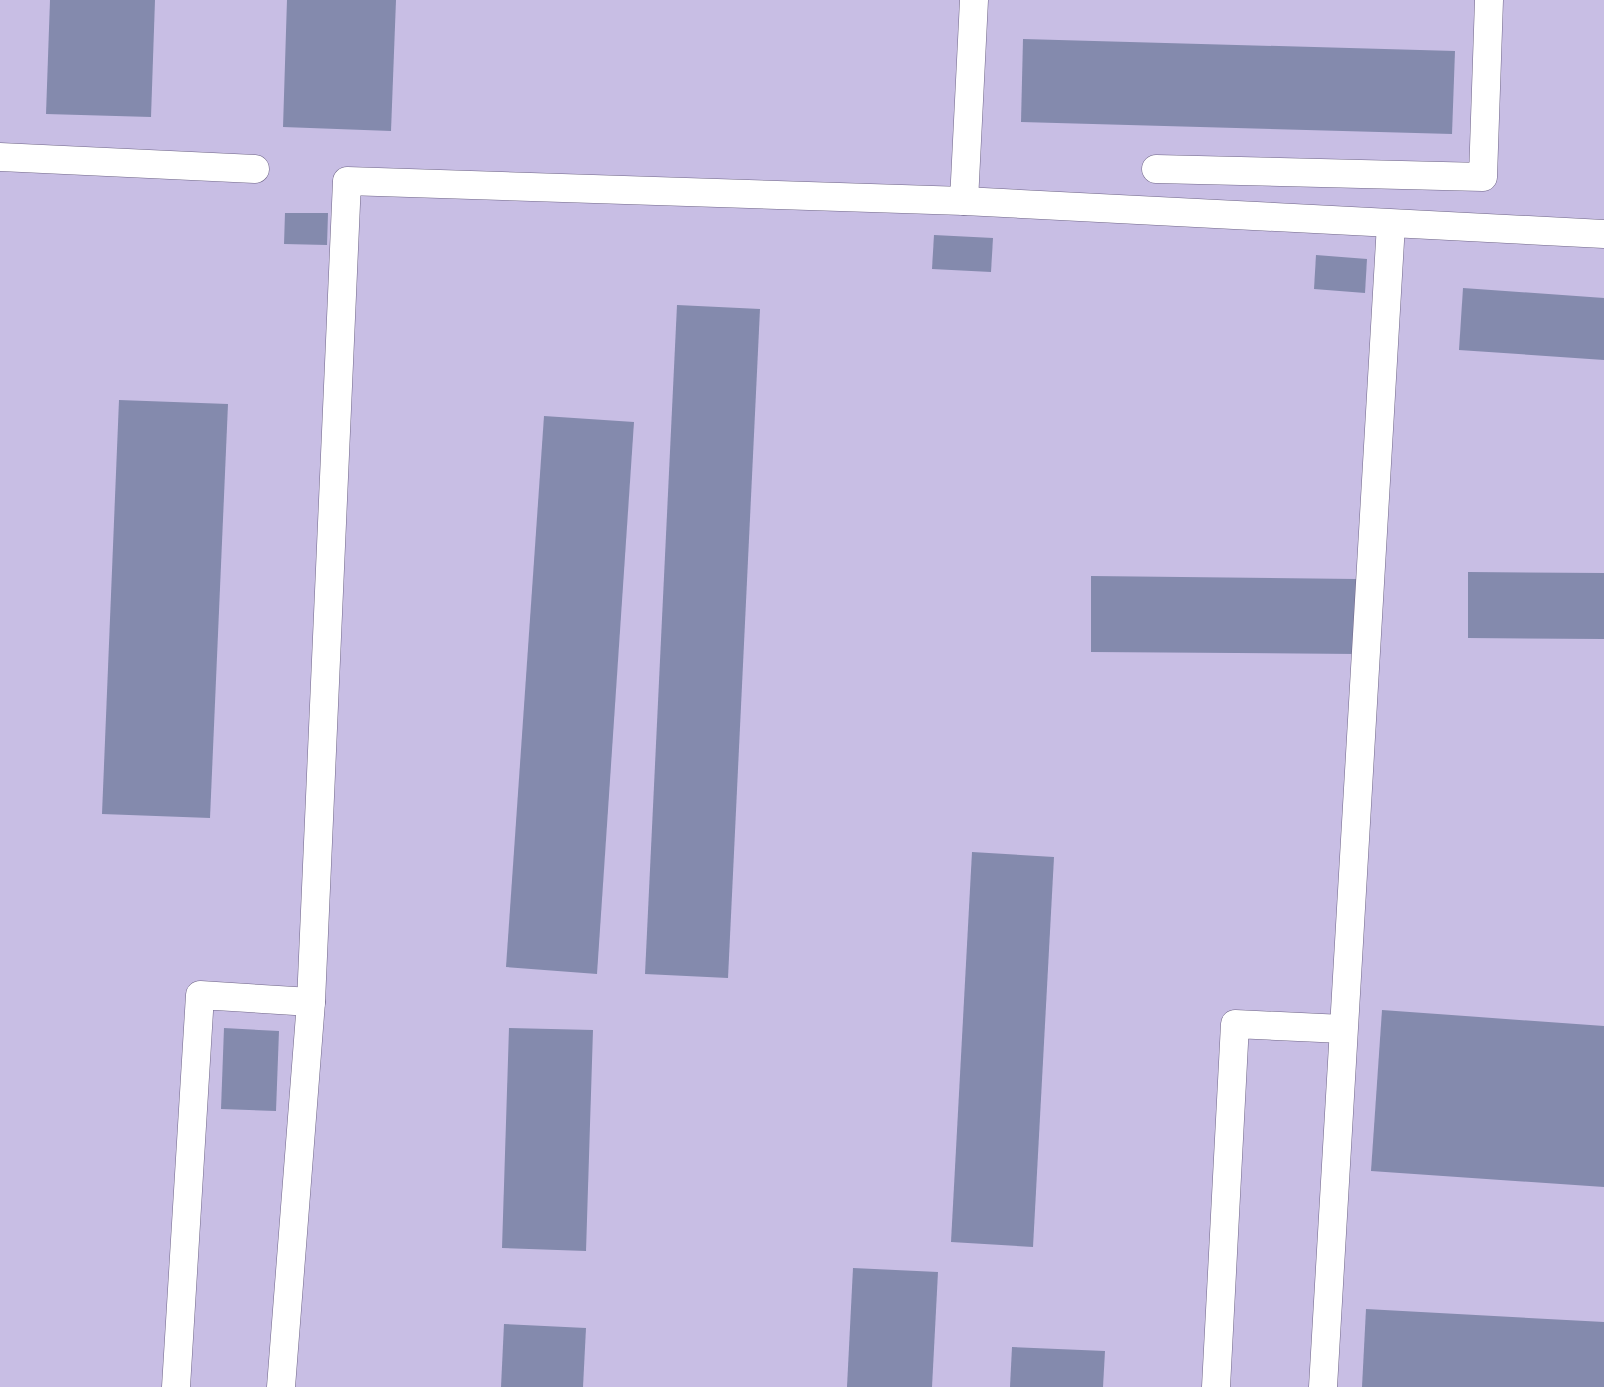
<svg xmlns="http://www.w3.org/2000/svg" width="1604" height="1387" font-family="'Source Sans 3',sans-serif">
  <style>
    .building { fill: #848aad }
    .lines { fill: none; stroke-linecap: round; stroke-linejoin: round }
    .minor-casing { stroke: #6f6587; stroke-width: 29 }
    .minor { stroke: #fff; stroke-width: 28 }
  </style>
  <rect width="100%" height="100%" fill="#c8bee4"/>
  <g class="building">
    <path d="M50 0H155L151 117 46 114Z"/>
    <path d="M287 0H396L391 131 283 127Z"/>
    <path d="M1023 39 1455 51 1452 134 1021 122Z"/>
    <path d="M285 213H328L327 245 284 244Z"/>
    <path d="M934 235 993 238 991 272 932 269Z"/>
    <path d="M1316 255 1367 259 1365 293 1314 289Z"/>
    <path d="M1463 288 1604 298V360L1459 350Z"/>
    <path d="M677 305 760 309 728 978 645 974Z"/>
    <path d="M119 400 228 404 210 818 102 814Z"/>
    <path d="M544 416 634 422 597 974 506 967Z"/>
    <path d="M1468 572 1604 573V639L1468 638Z"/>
    <path d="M1091 576 1356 579V654L1091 652Z"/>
    <path d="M972 852 1054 857 1033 1247 951 1242Z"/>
    <path d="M1382 1010 1604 1026V1187L1371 1171Z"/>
    <path d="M224 1028 279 1031 276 1111 221 1109Z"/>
    <path d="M509 1028 593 1030 586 1251 502 1248Z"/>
    <path d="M853 1268 938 1272 932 1387H847Z"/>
    <path d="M1366 1309 1604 1322V1387H1362Z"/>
    <path d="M504 1324 586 1328 583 1387H501Z"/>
    <path d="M1012 1347 1105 1351 1103 1387H1010Z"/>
  </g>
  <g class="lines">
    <g class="minor-casing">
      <g id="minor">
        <path d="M0 157 255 169"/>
        <path d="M1156 169 1483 177 1489 0"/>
        <path d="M964 201 974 0"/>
        <path d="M176 1387 200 995 311 1002"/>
        <path d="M281 1387 311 1002 347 181 964 201 1604 234"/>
        <path d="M1216 1387 1235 1024 1343 1029"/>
        <path d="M1323 1387 1391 224"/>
      </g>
    </g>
    <use href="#minor" class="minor"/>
  </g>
</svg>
